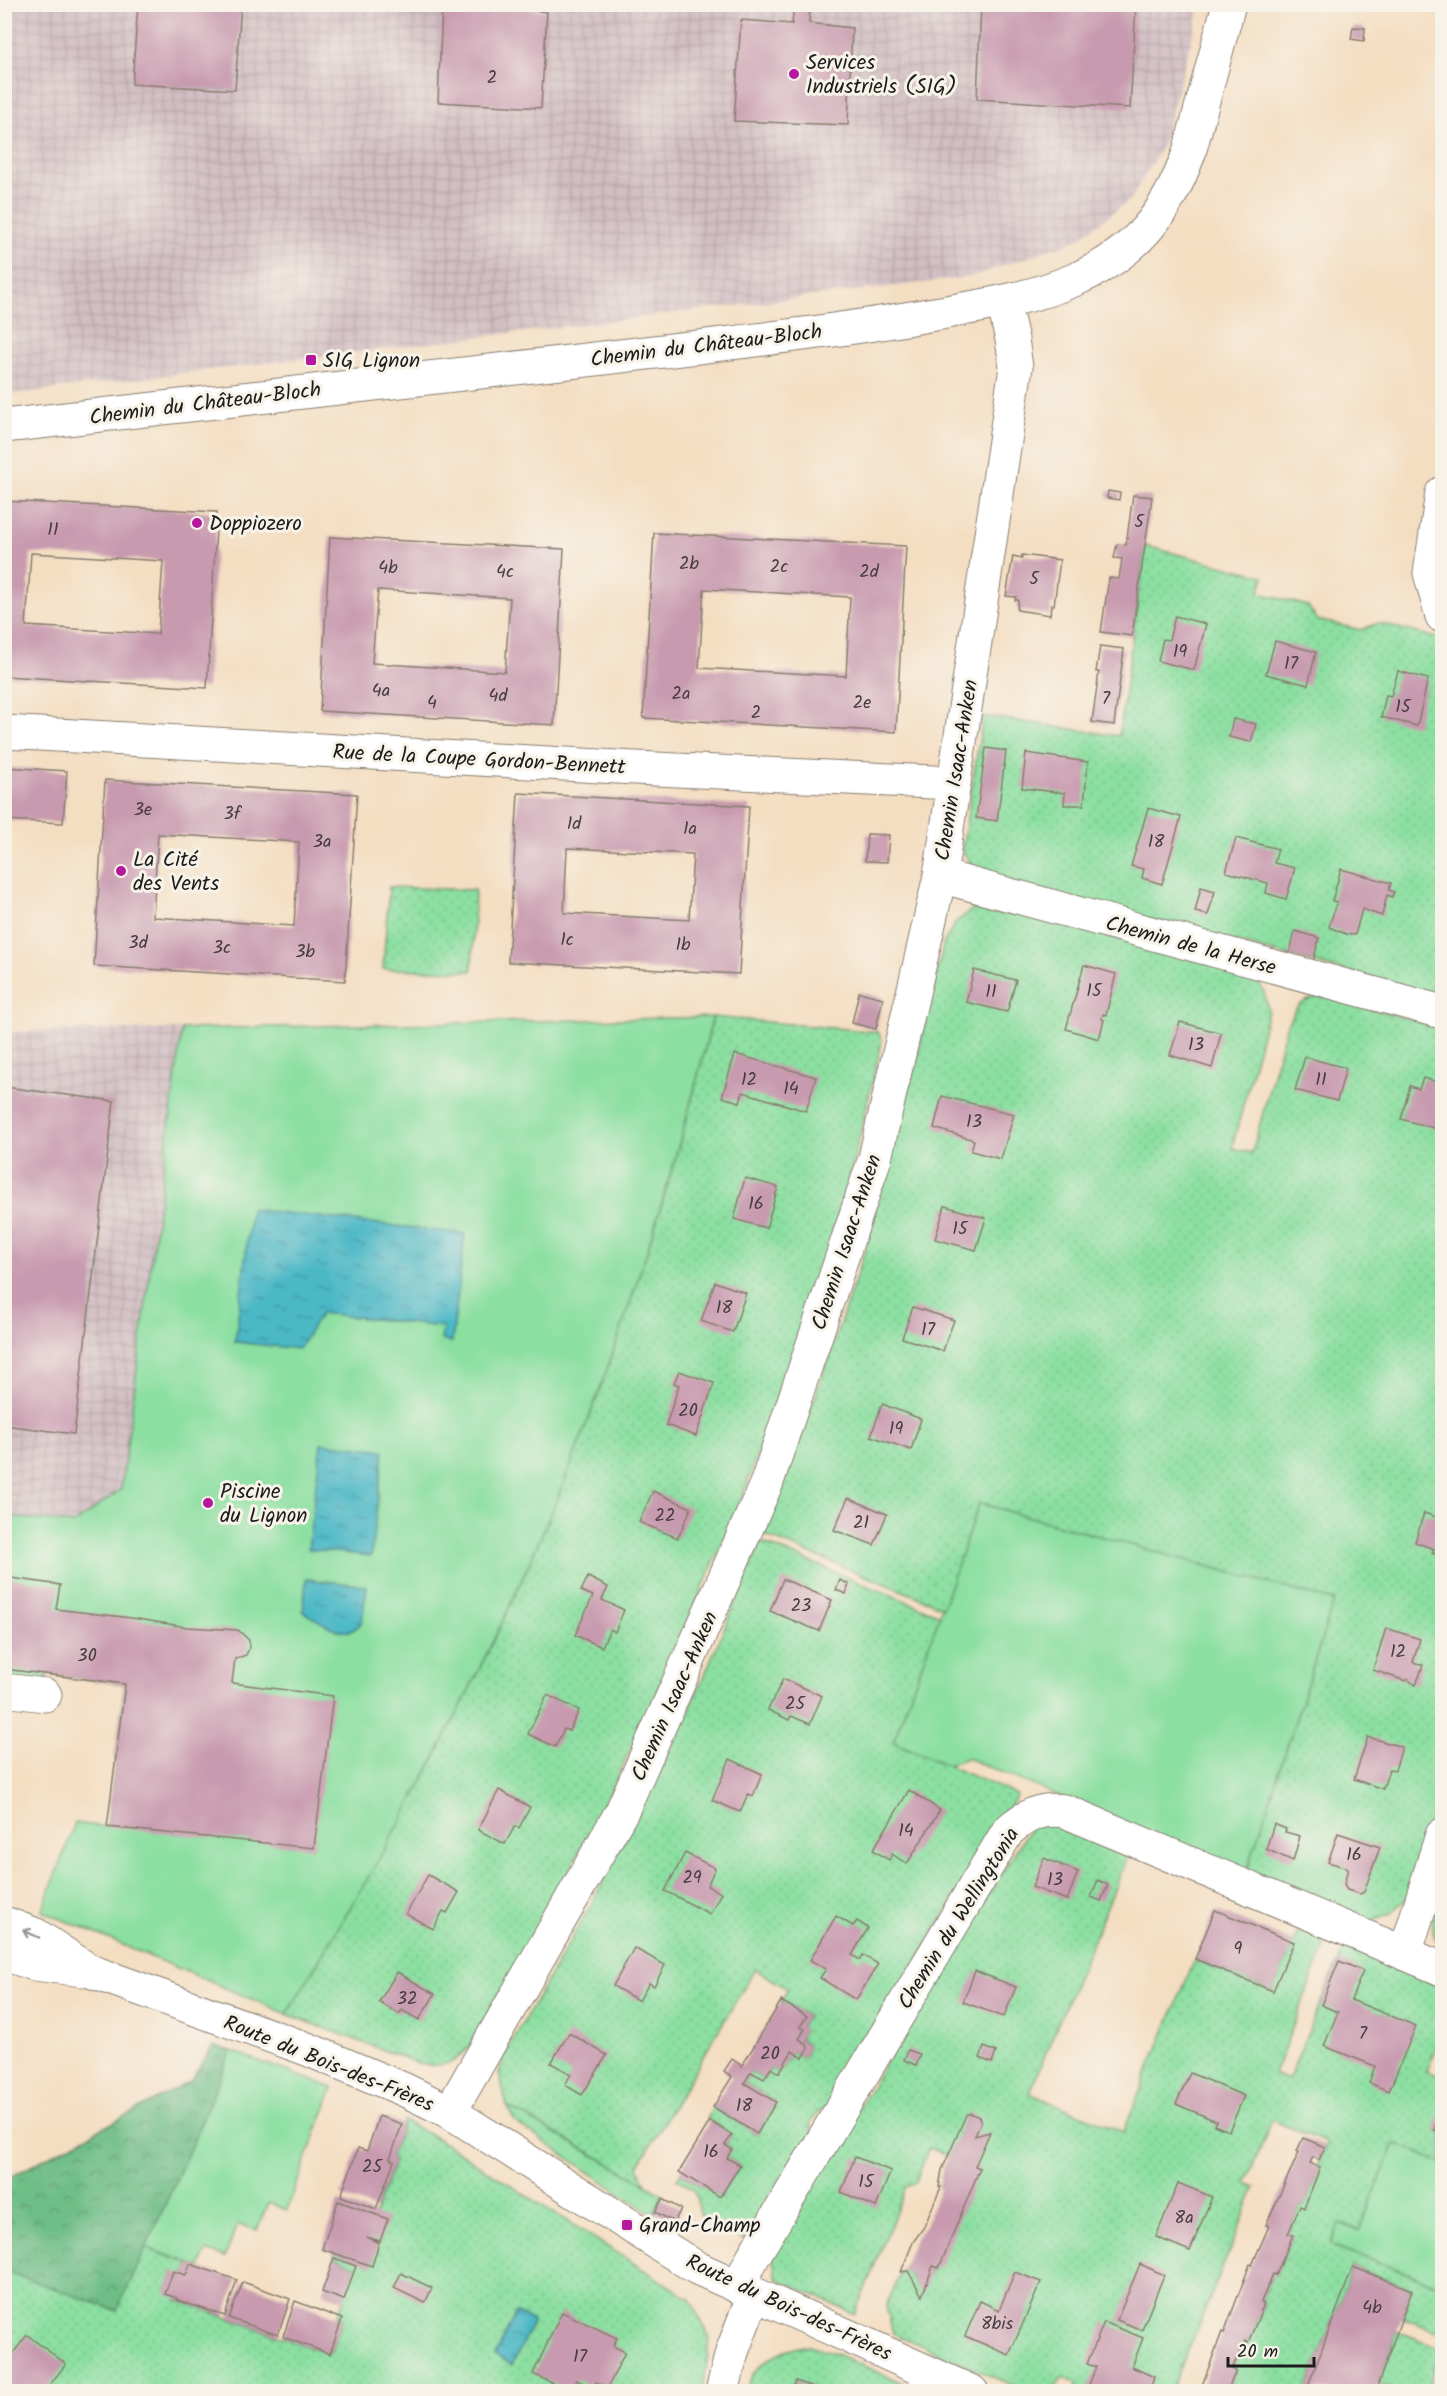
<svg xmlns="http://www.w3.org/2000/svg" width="1447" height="2396" font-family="Kalam,sans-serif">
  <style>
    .industrial { fill: url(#industrial-grid) }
    .grass { fill: #8bdfa1; stroke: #547e5e; stroke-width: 1.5; fill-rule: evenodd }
    .forest { fill: url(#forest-crowns); stroke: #466d52; stroke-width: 1.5 }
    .park { fill: url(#park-dots); stroke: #547e5e; stroke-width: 1.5 }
    .water { fill: url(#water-ripples); stroke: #346a71; stroke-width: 1.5 }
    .building { fill: #c79aaf; fill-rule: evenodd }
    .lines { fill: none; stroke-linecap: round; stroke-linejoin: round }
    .minor-casing { stroke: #887d6f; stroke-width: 35 }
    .minor { stroke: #fff; stroke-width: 33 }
    .oneway { stroke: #999 }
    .poi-dot { fill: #b5179e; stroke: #f7f3e8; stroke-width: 2 }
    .labels { text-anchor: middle; stroke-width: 6; stroke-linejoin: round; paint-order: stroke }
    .number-label { font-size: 18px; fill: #473c41 }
    .poi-label { font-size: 21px; fill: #1c1c1c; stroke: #f7f3e8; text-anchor: start }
    .street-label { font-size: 21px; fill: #1c1c1c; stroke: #f7f3e8 }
  </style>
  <defs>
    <pattern id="industrial-grid" width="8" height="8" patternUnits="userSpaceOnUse" patternTransform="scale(1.5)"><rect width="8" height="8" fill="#d2bec3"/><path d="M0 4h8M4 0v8" fill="none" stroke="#b4a3a7"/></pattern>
    <pattern id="forest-crowns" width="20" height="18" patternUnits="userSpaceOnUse" patternTransform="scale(1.5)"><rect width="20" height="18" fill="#70be87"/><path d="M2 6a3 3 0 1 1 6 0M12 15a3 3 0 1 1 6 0" fill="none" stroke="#5b9a6e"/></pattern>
    <pattern id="park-dots" width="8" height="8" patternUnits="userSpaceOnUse" patternTransform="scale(1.5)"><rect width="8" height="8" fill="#8bdfa1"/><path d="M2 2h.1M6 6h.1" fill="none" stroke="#77bf8a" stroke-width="1.8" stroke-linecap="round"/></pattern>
    <pattern id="water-ripples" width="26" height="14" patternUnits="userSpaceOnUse" patternTransform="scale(1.5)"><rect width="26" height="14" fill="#4bb8c6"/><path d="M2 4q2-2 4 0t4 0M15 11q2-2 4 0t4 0" fill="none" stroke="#3e95a0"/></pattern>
  </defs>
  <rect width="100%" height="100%" fill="#f7f3e8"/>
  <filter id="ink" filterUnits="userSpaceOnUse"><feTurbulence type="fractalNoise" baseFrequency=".0167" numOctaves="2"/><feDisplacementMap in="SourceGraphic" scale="12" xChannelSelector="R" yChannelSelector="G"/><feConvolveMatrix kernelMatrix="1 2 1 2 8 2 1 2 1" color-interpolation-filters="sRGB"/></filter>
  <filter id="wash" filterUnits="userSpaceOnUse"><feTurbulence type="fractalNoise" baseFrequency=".008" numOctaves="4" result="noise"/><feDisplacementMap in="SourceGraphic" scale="24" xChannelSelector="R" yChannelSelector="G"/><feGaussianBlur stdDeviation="1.35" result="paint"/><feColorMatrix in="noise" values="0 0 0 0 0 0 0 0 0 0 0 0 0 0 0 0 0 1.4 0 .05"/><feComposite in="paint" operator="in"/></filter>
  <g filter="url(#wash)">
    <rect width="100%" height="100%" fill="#f4dec2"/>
    <g class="industrial">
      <path d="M4 5H1201L1162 146 1131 199 1075 241 969 277 5 395Z"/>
      <path d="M182 1029 121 1489 74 1524 5 1516 4 1032Z"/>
    </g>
    <g class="grass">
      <path d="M713 1017C661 1227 592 1435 498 1631 467 1694 436 1759 401 1821 364 1886 325 1950 287 2014L42 1911 75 1823 107 1827 125 1684 47 1674 46 1686 5 1681V1516L74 1524 121 1489 182 1029ZM465 1235 443 1327 321 1313ZM366 1586 362 1621 342 1632 304 1611Z"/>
      <path d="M979 1503 1334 1601 1246 1874 967 1758 947 1765 893 1742Z"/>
      <path d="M231 2051 333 2088 287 2210 268 2203 257 2230 238 2224 225 2257 206 2251 200 2267 146 2248Z"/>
      <path d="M507 2106 663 2194 653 2215 515 2122Z"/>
      <path d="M1395 2143 1442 2163V2286L1330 2245 1339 2223 1359 2230Z"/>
    </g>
    <path class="forest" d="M213 2046 231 2051 193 2142 118 2311 5 2272V2180L191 2081Z"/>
    <g class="park">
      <path d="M1145 546 1264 576 1259 593 1308 606 1317 620 1361 630 1378 623 1442 639V997L977 873 962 850 983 716 1119 736Z"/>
      <path d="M389 887 475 890 472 971 383 969Z"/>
      <path d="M995 905 1251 975C1263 986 1266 994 1268 1011L1232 1148 1252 1153 1286 1027C1297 1004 1300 1000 1325 996L1442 1028V1786L1407 1898 1390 1914 1368 1923 1246 1874 1334 1601 979 1503 943 1607 764 1535 796 1452 861 1263 916 1062 944 942 956 922 973 909Z"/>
      <path d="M713 1017 878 1032 882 1041 852 1168 817 1286 742 1498 653 1702 605 1803 553 1902 469 2047C453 2065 446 2066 423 2065L287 2014C325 1950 364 1886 401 1821 436 1759 467 1694 498 1631 592 1435 661 1227 713 1017Z"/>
      <path d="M761 1542 940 1615 893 1742 1017 1795 828 2107 818 2112 810 2124 813 2132 751 2237 742 2239 701 2216 694 2189 677 2179 681 2173 720 2197 740 2165 727 2158 725 2145 732 2135 707 2119 713 2107 757 2134 775 2102 744 2083 751 2072 764 2079 771 2068 779 2072 792 2051 803 2058 808 2049 807 2044 799 2039 804 2030 800 2027 807 2016 781 2001 788 1989 755 1969 638 2166 646 2184 507 2106 499 2073 505 2054 593 1901 686 1718Z"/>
      <path d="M1049 1823 1129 1854 1029 2093 1123 2132 1195 1959 1273 1991 1300 1927 1320 1935 1324 1948 1274 2074 1288 2080 1345 1946 1442 1986V2034L1427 2071 1442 2077V2163L1395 2143 1359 2230 1340 2223 1330 2245 1442 2286V2333L1402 2318 1412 2289 1353 2267 1306 2391H1227L1236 2371 1232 2369 1245 2341 1248 2342 1264 2304 1261 2302 1273 2274 1276 2275 1292 2236 1288 2234 1300 2206 1304 2207 1320 2168 1317 2166 1327 2143 1272 2120 1246 2183 1256 2187 1171 2391H1074L1077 2384 1062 2377 1054 2391H1025L893 2333 886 2306 901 2272 908 2271 914 2281 927 2280 967 2199 939 2187 949 2156 929 2148 915 2183 906 2187 855 2314 776 2278 772 2252 961 1937 1031 1827Z"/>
      <path d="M1442 1883V1949C1424 1931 1436 1904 1442 1883Z"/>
      <path d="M404 2121 436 2138 690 2299 710 2338 703 2391 5 2392V2271L117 2311 146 2248 190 2264 177 2300 330 2354 342 2319 337 2317 356 2266 334 2258 335 2253 358 2260 394 2161 390 2159Z"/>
      <path d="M1397 2332 1441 2349 1425 2391H1397L1378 2384Z"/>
      <path d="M809 2345 829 2351 921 2391 746 2392C751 2362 783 2350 809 2345Z"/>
    </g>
    <g class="water">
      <path d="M251 1209 465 1234 452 1342 441 1340 443 1327 321 1313 299 1349 235 1342Z"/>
      <path d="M321 1443 384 1450 371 1556 308 1549Z"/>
      <path d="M306 1579 367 1586 362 1621C348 1645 320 1621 303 1611Z"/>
      <path d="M516 2312 533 2321 512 2365 495 2356Z"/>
    </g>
    <g id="blocks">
      <g class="building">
        <path d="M138 4H241L235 90 132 84Z"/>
        <path d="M488 4H507V7L547 12 541 108 438 102 442 5 487 6Z"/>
        <path d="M794 4H810L809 23 852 28 848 125 734 121 741 20 792 24Z"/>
        <path d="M981 5H1136L1130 108 977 99Z"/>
        <path d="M1353 27 1365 28 1364 41 1351 39Z"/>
        <path d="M1108 491 1120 493 1119 500 1107 498Z"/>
        <path d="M1133 495 1152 497 1132 636 1101 632 1109 578 1119 579 1122 559 1114 558 1117 544 1126 545Z"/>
        <path d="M4 501 217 512 207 688 4 676ZM31 553 163 561 158 634 26 626Z"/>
        <path d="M654 533 906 546 896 732 643 718ZM704 589 850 597 846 676 699 668Z"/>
        <path d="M330 537 564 549 554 725 320 711ZM378 590 510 598 505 672 372 663Z"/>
        <path d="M1022 555 1060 560 1054 605H1051L1050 615 1017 610 1018 600H1015L1016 597 1006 596 1013 556 1022 558Z"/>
        <path d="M1175 616 1206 624 1194 670 1158 661 1163 639 1169 640Z"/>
        <path d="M1275 641 1316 652 1308 685 1266 674Z"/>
        <path d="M1100 646 1124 649 1114 725 1092 722 1099 672H1096Z"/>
        <path d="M1398 671 1428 679 1417 726 1381 717 1386 695 1391 696Z"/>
        <path d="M1233 719 1256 724 1251 742 1229 737Z"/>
        <path d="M986 748 1006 751 997 821 976 818Z"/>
        <path d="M1026 753 1088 762 1084 805H1064L1065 793 1022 788Z"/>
        <path d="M4 767 67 771 63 823 4 820Z"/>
        <path d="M105 780 357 794 345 981 94 966ZM158 834 299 842 294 926 153 917Z"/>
        <path d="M518 793 749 806 739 974 508 962ZM567 848 693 854 689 920 564 913Z"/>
        <path d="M1148 808 1181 817 1162 884 1142 878 1144 869 1131 866Z"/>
        <path d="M867 834 889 835 887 862 865 861Z"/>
        <path d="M1236 838 1278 849 1274 863 1295 868 1286 899 1266 893 1268 883 1226 872Z"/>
        <path d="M1341 869 1391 883 1389 890 1394 892 1392 897 1387 895 1382 916 1362 909 1355 935 1346 934 1329 927 1337 902 1332 901Z"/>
        <path d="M1201 887 1215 891 1208 915 1195 912Z"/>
        <path d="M1295 931 1319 938 1313 962 1289 956Z"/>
        <path d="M1084 965 1116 974 1106 1015 1103 1014 1102 1019 1104 1020 1099 1039 1066 1029Z"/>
        <path d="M974 970 1016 980 1007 1012 966 1002Z"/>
        <path d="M859 992 883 998 876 1029 852 1023Z"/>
        <path d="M1180 1022 1221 1033 1212 1068 1170 1055Z"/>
        <path d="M735 1054 816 1077 806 1111 743 1092 740 1102 722 1097Z"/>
        <path d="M1305 1057 1346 1068 1337 1101 1295 1090Z"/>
        <path d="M1423 1078 1442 1083 1441 1130 1401 1119 1410 1086 1419 1089Z"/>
        <path d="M4 1087 114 1101 74 1434 4 1425Z"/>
        <path d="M942 1096 1014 1114 1001 1159 971 1151 974 1140 934 1128Z"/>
        <path d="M745 1178 778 1187 766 1228 734 1219Z"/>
        <path d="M945 1206 986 1218 976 1250 935 1239Z"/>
        <path d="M715 1282 746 1293 733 1332 701 1321Z"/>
        <path d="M913 1307 954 1320 943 1351 902 1338Z"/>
        <path d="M679 1371 714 1383 696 1436 666 1425 679 1385 674 1383Z"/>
        <path d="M882 1404 921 1419 911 1450 871 1436Z"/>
        <path d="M653 1491 691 1508 678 1538 639 1522Z"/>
        <path d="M848 1498 887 1514 874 1545 834 1530Z"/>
        <path d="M1424 1513 1442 1519V1557L1432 1553 1434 1549 1415 1542Z"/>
        <path d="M4 1577 60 1585 56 1609 132 1618 187 1627 238 1630 249 1640V1648L246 1655 235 1659 232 1683 333 1696 314 1848 107 1827 125 1684 4 1669Z"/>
        <path d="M588 1577 608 1587 602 1600 624 1610 615 1632 610 1629 602 1647 575 1635 593 1596 581 1591Z"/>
        <path d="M783 1579 832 1600 819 1631 770 1611Z"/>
        <path d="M840 1580 849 1584 846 1594 836 1590Z"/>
        <path d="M1386 1628 1420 1639 1413 1662 1423 1665 1416 1685 1407 1679 1406 1681 1373 1670Z"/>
        <path d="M783 1679 822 1696 810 1724 791 1716 789 1720 768 1710Z"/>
        <path d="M547 1695 579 1710 569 1731 564 1729 555 1747 528 1734Z"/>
        <path d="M1368 1737 1402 1747 1395 1770 1389 1769 1383 1789 1354 1779Z"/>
        <path d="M730 1759 762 1774 753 1796 748 1794 740 1812 712 1800Z"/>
        <path d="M499 1790 530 1807 519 1828 515 1826 505 1844 478 1830Z"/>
        <path d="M909 1790 940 1810 907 1864 892 1854 889 1860 873 1850Z"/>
        <path d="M1274 1824 1286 1829 1285 1832 1300 1836 1293 1861 1266 1849Z"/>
        <path d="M1338 1833 1380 1847 1364 1892 1360 1894 1347 1890 1344 1885 1348 1868 1328 1862Z"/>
        <path d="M685 1853 715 1868 707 1886 721 1893 710 1914 665 1891Z"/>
        <path d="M1044 1858 1078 1872 1067 1900 1032 1887Z"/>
        <path d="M428 1875 459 1892 447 1913 443 1911 433 1929 406 1914Z"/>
        <path d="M1098 1880 1108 1885 1101 1901 1091 1897Z"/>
        <path d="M1215 1910 1294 1942 1273 1991 1195 1959Z"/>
        <path d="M836 1916 853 1926 857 1921 868 1928 852 1955 860 1960 863 1955 878 1964 856 2000 820 1978 826 1969 810 1960Z"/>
        <path d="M634 1948 665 1965 654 1986 649 1983 639 2001 613 1986Z"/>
        <path d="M1339 1961 1363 1971 1351 2000 1416 2026 1389 2091 1369 2083 1375 2066 1324 2046 1338 2012 1321 2005Z"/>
        <path d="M975 1971 1016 1987 1004 2017 963 2002Z"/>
        <path d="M397 1972 435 1994 419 2020 402 2010 399 2014 379 2002Z"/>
        <path d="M781 2001 807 2016 800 2027 805 2029 799 2039 807 2044 808 2049 803 2058 792 2051 779 2073 771 2068 764 2079 751 2072 744 2083 776 2102 757 2134 713 2107 732 2077 724 2071 732 2059 742 2066Z"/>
        <path d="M569 2033 607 2055 582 2095 565 2085 571 2074 551 2063Z"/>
        <path d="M984 2047 996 2052 992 2063 980 2058Z"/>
        <path d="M908 2050 920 2054 916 2065 904 2060Z"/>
        <path d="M1190 2073 1244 2096 1229 2131 1214 2125 1216 2121 1176 2104Z"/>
        <path d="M1442 2109V2133L1434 2130Z"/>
        <path d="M970 2113 979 2117 981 2122 975 2136 990 2132 975 2166 980 2168 939 2268 933 2266 922 2296 908 2271 901 2272 913 2242 924 2227 941 2187H939L942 2170 966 2115Z"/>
        <path d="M379 2116 402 2124 390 2159 394 2161 376 2209 341 2196 358 2148 367 2151Z"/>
        <path d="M710 2121 732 2135 725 2145 732 2149 727 2158 740 2165 720 2197 679 2172Z"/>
        <path d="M1303 2138 1325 2147 1319 2160 1313 2157 1310 2163 1320 2168 1304 2208 1300 2206 1288 2234 1293 2235 1276 2275 1273 2274 1261 2302 1264 2304 1248 2343 1245 2341 1232 2369 1236 2371 1227 2391H1200L1222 2332 1224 2333 1250 2264 1252 2265 1269 2226 1266 2225 1299 2152 1297 2151Z"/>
        <path d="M855 2157 891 2171 876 2207 841 2192Z"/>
        <path d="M1178 2183 1212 2197 1190 2251 1156 2237Z"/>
        <path d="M662 2199 681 2209 674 2222 655 2212Z"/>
        <path d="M338 2201 388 2219 380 2241 366 2237 379 2243 372 2266 322 2249Z"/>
        <path d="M334 2258 356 2266 344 2300 322 2292Z"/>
        <path d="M190 2264 237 2280 225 2316 177 2300V2298L165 2294 173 2271 186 2275Z"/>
        <path d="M1140 2264 1164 2275 1142 2330 1117 2320Z"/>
        <path d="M1353 2267 1412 2290 1378 2384 1375 2391H1306Z"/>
        <path d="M1015 2272 1041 2282 1009 2355 965 2336 980 2301 999 2310Z"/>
        <path d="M401 2273 432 2288 425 2303 394 2288Z"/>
        <path d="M243 2282 290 2299 278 2335 229 2318Z"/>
        <path d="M295 2301 342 2319 330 2354 283 2337Z"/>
        <path d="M562 2312 617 2338 613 2346 625 2352 608 2387 596 2382 593 2388 577 2380 571 2392 533 2374Z"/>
        <path d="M1104 2322 1143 2338 1132 2367 1154 2377 1150 2391H1101L1088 2387 1096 2367 1087 2364Z"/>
        <path d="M27 2335 66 2364 45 2391H4V2365Z"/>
        <path d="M796 2381 821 2391H791Z"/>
      </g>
    </g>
  </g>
  <g filter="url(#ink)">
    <use href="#blocks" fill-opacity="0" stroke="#887d6f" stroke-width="1.5"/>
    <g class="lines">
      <g class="minor-casing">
        <g id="minor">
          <path d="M4 426C233 400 461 375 689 348 771 338 853 329 934 314 981 306 1029 299 1074 280 1135 254 1167 214 1189 153L1229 4"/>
          <path d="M1442 493 1430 573 1442 616"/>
          <path d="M4 732 635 768 954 783"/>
          <path d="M940 876 1442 1012"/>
          <path d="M4 1690 45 1695"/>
          <path d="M4 1923 36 1935 90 1971 307 2049 405 2090 450 2112 697 2268 972 2392"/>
          <path d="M4 1954 34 1964 83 1970"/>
          <path d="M1405 1954 1442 1835"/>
          <path d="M450 2112 622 1811 767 1482 875 1158 940 876 1016 367 1012 339 1003 302"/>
          <path d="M738 2287 753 2257 1008 1831C1026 1815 1041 1808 1065 1811L1442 1969"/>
          <path d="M722 2392 732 2352 754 2294"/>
        </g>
      </g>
      <use href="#minor" class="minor"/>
    </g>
    <defs><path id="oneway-shaft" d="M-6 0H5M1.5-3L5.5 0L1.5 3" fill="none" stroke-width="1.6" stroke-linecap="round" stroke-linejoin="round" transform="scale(1.5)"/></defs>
    <use class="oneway" href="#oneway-shaft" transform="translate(31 1934) rotate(-156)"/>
  </g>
  <g class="poi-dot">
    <circle cx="794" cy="74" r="6"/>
    <rect x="305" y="354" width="12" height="12" rx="3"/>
    <circle cx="197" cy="523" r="6"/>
    <circle cx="121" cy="871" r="6"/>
    <circle cx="208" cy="1503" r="6"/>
    <rect x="621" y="2219" width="12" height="12" rx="3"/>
  </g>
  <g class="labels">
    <g class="number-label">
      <text x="492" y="83">2</text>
      <text x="1139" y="527">5</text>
      <text x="53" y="535">11</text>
      <text x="689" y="569">2b</text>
      <text x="779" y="572">2c</text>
      <text x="388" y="573">4b</text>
      <text x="505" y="577">4c</text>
      <text x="869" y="577">2d</text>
      <text x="1034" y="584">5</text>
      <text x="1180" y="657">19</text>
      <text x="1291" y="669">17</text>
      <text x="381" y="696">4a</text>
      <text x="681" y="699">2a</text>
      <text x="498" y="701">4d</text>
      <text x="1106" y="704">7</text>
      <text x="432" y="708">4</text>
      <text x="862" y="708">2e</text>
      <text x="1403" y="712">15</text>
      <text x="756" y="718">2</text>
      <text x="143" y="815">3e</text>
      <text x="232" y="819">3f</text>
      <text x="574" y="829">1d</text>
      <text x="690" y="834">1a</text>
      <text x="322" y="847">3a</text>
      <text x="1156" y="847">18</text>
      <text x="567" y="945">1c</text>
      <text x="138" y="948">3d</text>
      <text x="683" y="950">1b</text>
      <text x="222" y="953">3c</text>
      <text x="305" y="957">3b</text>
      <text x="1094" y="996">15</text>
      <text x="991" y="997">11</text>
      <text x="1196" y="1050">13</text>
      <text x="749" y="1085">12</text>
      <text x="1321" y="1085">11</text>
      <text x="791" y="1094">14</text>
      <text x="974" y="1127">13</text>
      <text x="756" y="1209">16</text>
      <text x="960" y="1234">15</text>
      <text x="724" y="1313">18</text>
      <text x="928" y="1335">17</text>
      <text x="688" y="1416">20</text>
      <text x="896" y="1434">19</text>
      <text x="665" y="1521">22</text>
      <text x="861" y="1528">21</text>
      <text x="801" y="1611">23</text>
      <text x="1398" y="1657">12</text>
      <text x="87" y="1661">30</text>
      <text x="795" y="1709">25</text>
      <text x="906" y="1836">14</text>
      <text x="1354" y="1860">16</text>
      <text x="692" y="1883">29</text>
      <text x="1055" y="1885">13</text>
      <text x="1238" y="1954">9</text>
      <text x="407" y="2004">32</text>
      <text x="1363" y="2039">7</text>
      <text x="770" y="2059">20</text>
      <text x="744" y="2111">18</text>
      <text x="711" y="2157">16</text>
      <text x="372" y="2172">25</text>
      <text x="866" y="2187">15</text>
      <text x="1184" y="2223">8a</text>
      <text x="1372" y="2313">4b</text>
      <text x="997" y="2329">8bis</text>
      <text x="580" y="2362">17</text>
    </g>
    <g class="poi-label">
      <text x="806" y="69">Services<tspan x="806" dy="24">Industriels (SIG)</tspan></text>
      <text x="323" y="367">SIG Lignon</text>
      <text x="209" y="530">Doppiozero</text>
      <text x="133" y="866">La Cité<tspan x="133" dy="24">des Vents</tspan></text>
      <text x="220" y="1498">Piscine<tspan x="220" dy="24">du Lignon</tspan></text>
      <text x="639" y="2232">Grand-Champ</text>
    </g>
    <g class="street-label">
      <text transform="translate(706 345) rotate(-7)" y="7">Chemin du Château-Bloch</text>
      <text transform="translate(205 403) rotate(-7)" y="7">Chemin du Château-Bloch</text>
      <text transform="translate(479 759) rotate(3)" y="7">Rue de la Coupe Gordon-Bennett</text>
      <text transform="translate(956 770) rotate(-81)" y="7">Chemin Isaac-Anken</text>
      <text transform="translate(1191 945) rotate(15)" y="7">Chemin de la Herse</text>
      <text transform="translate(846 1242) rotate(-72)" y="7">Chemin Isaac-Anken</text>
      <text transform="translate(674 1696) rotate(-66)" y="7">Chemin Isaac-Anken</text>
      <text transform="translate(958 1918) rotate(-58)" y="7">Chemin du Wellingtonia</text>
      <text transform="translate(329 2063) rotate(22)" y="7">Route du Bois-des-Frères</text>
      <text transform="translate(789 2307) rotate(25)" y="7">Route du Bois-des-Frères</text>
    </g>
  </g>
  <rect width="1447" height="2396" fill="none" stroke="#f7f3e8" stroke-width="24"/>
  <path d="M1228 2357v9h86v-9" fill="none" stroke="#1c1c1c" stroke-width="3"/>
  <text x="1237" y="2357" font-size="18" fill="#1c1c1c" stroke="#f7f3e8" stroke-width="4.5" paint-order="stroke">20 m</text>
</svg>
